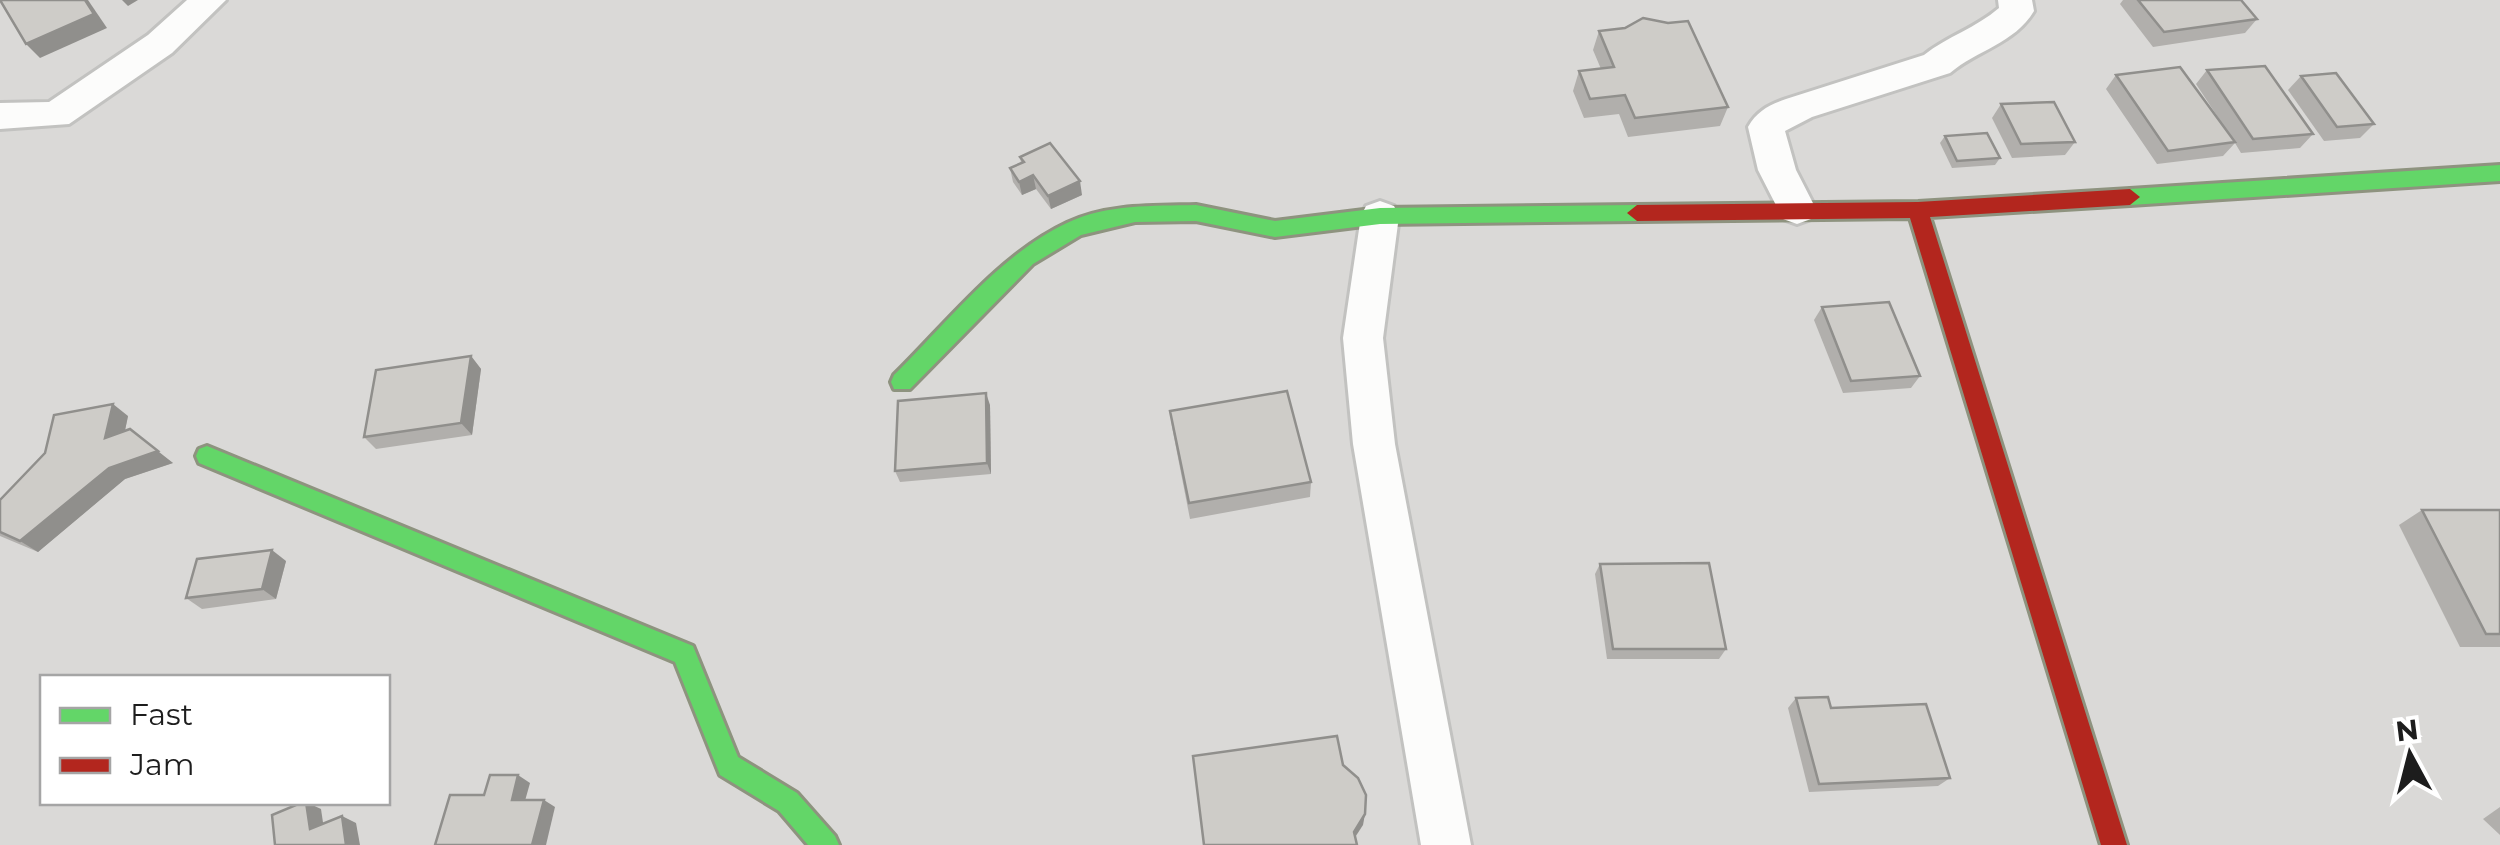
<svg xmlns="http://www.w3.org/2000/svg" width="2500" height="845" font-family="Montserrat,sans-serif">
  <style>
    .residential { fill: #dad9d7; fill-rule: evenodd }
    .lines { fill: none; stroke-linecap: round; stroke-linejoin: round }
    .street-casing { stroke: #c2c2c0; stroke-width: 6 }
    .fast-casing { stroke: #8e937f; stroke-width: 6 }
    .jam-casing { stroke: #8e937f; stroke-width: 6 }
    .street { fill: #fcfcfb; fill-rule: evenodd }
    .fast { fill: #63d668; fill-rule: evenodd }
    .jam { fill: #b3261e; fill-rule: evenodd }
    .wall { fill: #b1afac }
    .shaded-wall { fill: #908f8c }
    .building { fill: #ceccc8; stroke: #908f8c; stroke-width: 2.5 }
  </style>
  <rect width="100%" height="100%" fill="#ebeae5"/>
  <path class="residential" d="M0 0H2500V845H0ZM42 678H388V802H42Z"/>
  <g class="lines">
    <g class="street-casing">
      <g id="street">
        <path d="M187 0H226L172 53 69 124 0 129V103L49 102 148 35Z"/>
        <path d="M1998 0H2032L2034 11C2014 44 1977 50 1950 73L1812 117 1785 131 1796 170 1816 209 1811 219 1797 224 1783 219 1758 170 1748 127C1757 111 1769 105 1786 99L1924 55C1948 36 1976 28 1999 8Z"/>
        <path d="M1380 201 1394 206 1399 216 1383 338 1395 444 1471 845H1421L1353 444 1343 338 1361 216 1366 206Z"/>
      </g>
    </g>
    <g class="fast-casing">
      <g id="fast">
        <path d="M2500 165V181L2130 205 2120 197 2130 189Z"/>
        <path d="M1196 205 1275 221 1380 208 1637 205 1647 213 1637 221 1380 224 1275 237 1196 221 1135 222 1081 235 1033 264 910 389H894L891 382 894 375C947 323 999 255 1067 223 1106 204 1154 206 1196 205Z"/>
        <path d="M207 446 693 646 738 757 797 793 835 836 839 845H808L779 811 720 775 675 662 199 463 196 456 199 449Z"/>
      </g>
    </g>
    <g class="jam-casing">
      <path id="jam" d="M2130 189 2140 197 2130 205 1930 217 2127 845H2101L1910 218 1637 221 1627 213 1637 205 1918 202Z"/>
    </g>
    <use href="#street" class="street"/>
    <use href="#fast" class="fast"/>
    <use href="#jam" class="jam"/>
  </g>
  <g class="wall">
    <path d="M2123 0H2241L2257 19 2245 33 2153 47 2120 4Z"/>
    <path d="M1599 31 1728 107 1720 126 1628 137 1619 114 1584 118 1573 91 1579 71 1601 69 1593 50Z"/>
    <path d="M2207 70 2313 134 2300 148 2241 153 2235 143 2223 156 2157 164 2106 89 2116 75 2231 137 2196 84Z"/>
    <path d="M2301 76 2374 124 2360 138 2324 141 2288 90Z"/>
    <path d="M2001 104 2075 142 2065 155 2012 158 1992 118Z"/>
    <path d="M1945 136 2000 158 1995 165 1952 168 1940 143Z"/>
    <path d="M1020 157 1082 195 1051 209 1036 189 1022 195 1013 182 1010 168 1021 163Z"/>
    <path d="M1822 307 1920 376 1911 388 1843 393 1814 320Z"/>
    <path d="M471 356 481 369 472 435 376 449 364 437Z"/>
    <path d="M990 405 991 474 900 482 895 471Z"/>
    <path d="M1170 411 1311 482 1310 497 1190 519 1172 427Z"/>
    <path d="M128 416 125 430 173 463 125 479 38 552 0 536V500Z"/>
    <path d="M2422 510H2500V647H2460L2399 525Z"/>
    <path d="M286 561 276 599 202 609 186 598Z"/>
    <path d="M1600 564 1726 649 1719 659H1607L1595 574Z"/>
    <path d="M1796 698 1950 778 1938 786 1809 792 1788 708Z"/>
    <path d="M2500 807V835L2483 819Z"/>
  </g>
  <g class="shaded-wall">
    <path d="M85 0H88L107 28 40 58 26 44Z"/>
    <path d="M122 0H138L128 6Z"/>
    <path d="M1033 175 1036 189 1022 195 1019 182Z"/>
    <path d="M1080 181 1082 195 1051 209 1048 196Z"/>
    <path d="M471 356 481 369 472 435 461 423Z"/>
    <path d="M986 393 990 405 991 474 987 463Z"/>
    <path d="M113 404 128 416 121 450 105 438Z"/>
    <path d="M130 429 173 463 125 479 38 552 20 541Z"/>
    <path d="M272 550 286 561 276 599 262 589Z"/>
    <path d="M518 775 530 783 523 808 512 800Z"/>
    <path d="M544 800 555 807 546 845H532Z"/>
    <path d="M306 802 321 809 325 836 310 829Z"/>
    <path d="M1365 814 1363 825 1352 842 1354 832Z"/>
    <path d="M342 816 356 823 360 845H346Z"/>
  </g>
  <g class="building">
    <path d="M0 0H85L94 14 26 44Z"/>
    <path d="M2138 0H2241L2257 19 2164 32Z"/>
    <path d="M1643 18 1668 23 1688 21 1728 107 1635 118 1625 95 1590 99 1579 71 1614 67 1599 31 1625 28Z"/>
    <path d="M2265 66 2313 134 2253 139 2207 70Z"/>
    <path d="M2180 67 2235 142 2168 151 2116 75Z"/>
    <path d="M2336 73 2374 124 2337 127 2301 76Z"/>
    <path d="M2054 102 2075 142 2021 144 2001 104Z"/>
    <path d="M1987 133 2000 158 1957 161 1945 136Z"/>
    <path d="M1050 143 1080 181 1048 196 1033 175 1019 182 1010 168 1024 162 1020 157Z"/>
    <path d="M1889 302 1920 376 1851 381 1822 307Z"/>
    <path d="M471 356 461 423 364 437 376 370Z"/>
    <path d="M1287 391 1311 482 1189 503 1170 411Z"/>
    <path d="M986 393 987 463 895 471 898 401Z"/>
    <path d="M113 404 105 438 130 429 158 451 109 468 20 541 0 532V500L45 453 54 415Z"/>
    <path d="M2422 510H2500V634H2486Z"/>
    <path d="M272 550 262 589 186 598 197 559Z"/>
    <path d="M1709 563 1726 649H1613L1600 564Z"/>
    <path d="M1828 697 1831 708 1926 704 1950 778 1819 784 1796 698Z"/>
    <path d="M1337 736 1343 765 1358 778 1366 795 1365 814 1354 832 1357 845H1204L1193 756Z"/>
    <path d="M490 775H518L512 800H544L532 845H435L450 795H484Z"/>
    <path d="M303 802H306L310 829 342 816 346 845H275L272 815Z"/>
  </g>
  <rect x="40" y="675" width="350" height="130" fill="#ffffff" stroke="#a5a5a5" stroke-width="2.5"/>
  <rect x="60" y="708" width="50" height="15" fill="#63d668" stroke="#a5a5a5" stroke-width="2.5"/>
  <text x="130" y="725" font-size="30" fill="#1d1d1d">Fast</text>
  <rect x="60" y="758" width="50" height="15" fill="#b3261e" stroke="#a5a5a5" stroke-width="2.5"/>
  <text x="130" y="775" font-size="30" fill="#1d1d1d">Jam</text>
  <g transform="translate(2410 755) rotate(353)" stroke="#ffffff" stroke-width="8" paint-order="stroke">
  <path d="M0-8L18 38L0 25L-18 38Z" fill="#1d1d1d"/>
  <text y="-15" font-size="28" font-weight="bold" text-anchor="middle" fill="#1d1d1d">N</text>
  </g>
</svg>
